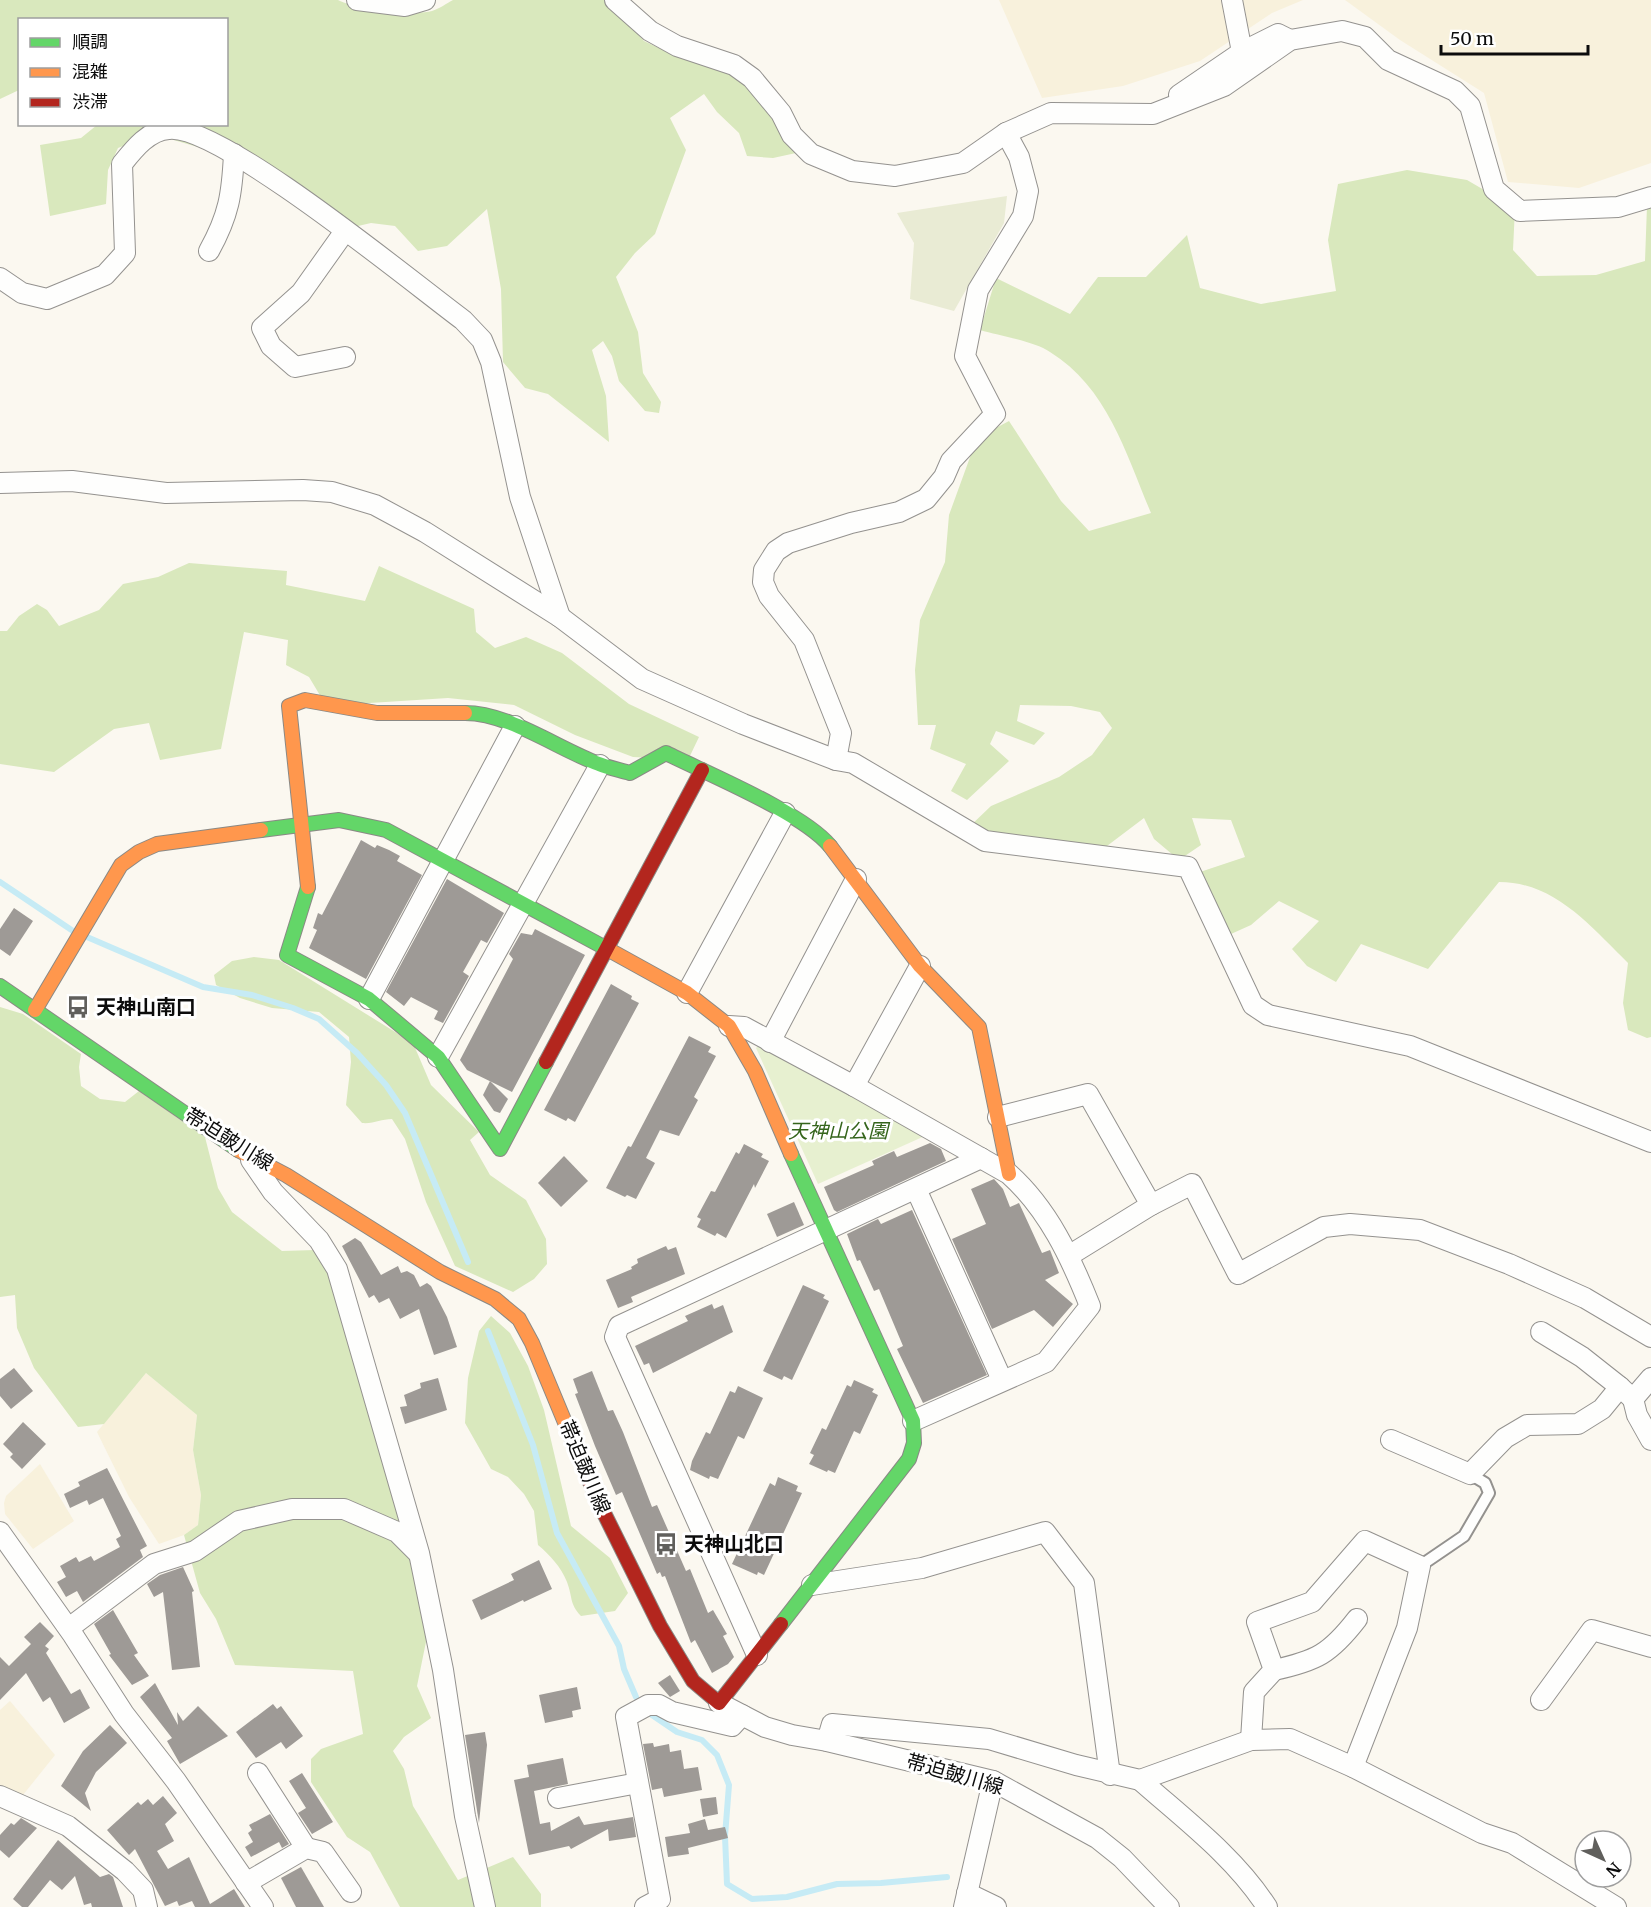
<svg xmlns="http://www.w3.org/2000/svg" width="1651" height="1907" font-family="Merriweather,'Noto Sans JP',serif">
  <style>
    .farmland { fill: #f8f1dc }
    .green { fill: #e7f0d0 }
    .forest { fill: #d9e8bd }
    .cemetery { fill: #e9ebd4 }
    .lines { fill: none; stroke-linecap: round; stroke-linejoin: round }
    .stream { stroke: #c6ebf5; stroke-width: 6 }
    .building { fill: #9e9a96 }
    .lane-casing { stroke: #94928f; stroke-width: 14 }
    .street-casing { stroke: #94928f; stroke-width: 22 }
    .fast-casing { stroke: #8a8985; stroke-width: 16 }
    .slow-casing { stroke: #8a8985; stroke-width: 16 }
    .jam-casing { stroke: #8a8985; stroke-width: 16 }
    .lane { stroke: #fefefd; stroke-width: 10 }
    .street { stroke: #fefefd; stroke-width: 20 }
    .fast { stroke: #63d668; stroke-width: 14 }
    .slow { stroke: #ff974d; stroke-width: 14 }
    .jam { stroke: #b3261e; stroke-width: 14 }
    .labels { text-anchor: middle; stroke-width: 6; stroke-linejoin: round; paint-order: stroke }
    .poi-label { font-size: 20px; font-weight: bold; fill: #0c0c0c; stroke: #fff; text-anchor: start }
    .park-label { font-size: 20px; font-style: italic; fill: #35651c; stroke: #fff }
    .street-label { font-size: 20px; fill: #0c0c0c; stroke: #fff }
  </style>
  <rect width="100%" height="100%" fill="#fbf8f0"/>
  <g class="farmland">
    <path d="M999 0H1303L1272 13 1200 61 1123 86 1042 98Z"/>
    <path d="M1345 0H1651V163L1579 188 1508 182 1484 93 1400 40Z"/>
    <path d="M146 1373 197 1415 193 1450 201 1495 198 1525 184 1535 159 1544 129 1497 97 1432Z"/>
    <path d="M40 1464 74 1521 33 1549 5 1514 4 1503 6 1496Z"/>
    <path d="M10 1701 55 1755 23 1795 0 1785V1710Z"/>
  </g>
  <path class="green" d="M762 1042 927 1135 818 1184 756 1048Z"/>
  <g class="forest">
    <path d="M0 0H338C354 9 415 16 432 11 439 9 447 3 453 0H608L644 41 682 59 703 61 749 81 775 113 796 153 773 158 747 156 739 133 717 112 704 94 670 118 686 150 655 234 635 253 616 277 638 332 643 373 661 402 659 413 645 411 619 381 612 356 603 341 592 350 606 396 609 442 548 394 525 388 503 362 501 289 487 209 447 246 418 251 395 226 371 223 332 232 299 202 215 152 153 134 118 148 108 170 106 204 50 216 40 145 81 138 97 125 226 124V20H20L19 90 0 99Z"/>
    <path d="M1407 170 1467 180 1515 208 1513 250 1537 276 1596 275 1645 261 1647 206 1651 204V1037L1647 1038 1628 1030 1623 1003 1628 963C1591 927 1555 882 1499 882L1428 969 1361 944 1336 982 1307 966 1292 949 1319 921 1279 901 1251 925 1231 934 1200 872 1245 857 1231 820 1192 818 1201 845 1179 860 1154 839 1144 818 1103 849 967 829 991 806 1059 777 1092 755 1112 728 1100 712 1071 706 1020 705 1017 721 1045 733 1034 745 996 731 990 744 1009 761 967 800 951 791 966 764 930 749 936 725H918L915 670 920 620 945 562 949 515 977 438 1009 421 1061 501 1089 531 1151 513C1126 454 1108 388 1050 352 1034 341 1000 336 980 330L996 278 1070 314 1098 277H1146L1187 235 1200 288 1261 304 1336 291 1328 240 1338 184Z"/>
    <path d="M189 563 287 571 286 585 365 601 379 566 474 609 476 632 495 648 526 637 562 653 629 704 699 737 688 760 633 757 575 735 514 705 448 698 354 704 321 697 309 677 286 665 288 640 244 632 221 749 160 760 149 723 114 729 54 772 0 764V631H7L19 616 37 604 47 610 59 626 99 610 123 584 158 577Z"/>
    <path d="M254 957 279 960 413 1043 431 1085 479 1132 470 1140 490 1175 526 1200 546 1239 547 1264 534 1279 513 1292 455 1266 426 1202 405 1139 392 1119C381 1119 374 1124 362 1123L346 1105 351 1062 349 1037 319 1012 272 1008 240 998 216 985 214 975 232 961Z"/>
    <path d="M0 1007 23 1014 81 1054 79 1067 81 1086 100 1099 125 1102 139 1091 205 1137 218 1188 232 1212 282 1251 315 1250 329 1271 411 1556 428 1632 417 1686 431 1718 404 1737 393 1751 404 1769 413 1806 458 1880 513 1857 541 1894V1907H400L370 1852 347 1837 311 1782V1759L321 1749 363 1734 353 1671 235 1665 216 1619 200 1593 184 1535 198 1525 201 1495 193 1450 197 1415 146 1373 104 1424 78 1427 34 1368 17 1328 15 1295 0 1297Z"/>
    <path d="M491 1316 510 1333 528 1366 544 1410 571 1526 610 1558 628 1593 615 1611 581 1616C569 1603 573 1598 567 1582 561 1567 550 1555 538 1545L534 1511 524 1494 508 1477 491 1469 465 1423 468 1378 479 1331Z"/>
  </g>
  <path class="cemetery" d="M1007 196 1004 223 954 311 910 299 914 243 897 213Z"/>
  <g class="lines">
    <g class="stream">
      <path d="M0 882 73 931"/>
      <path d="M87 937 203 987 252 995 293 1008 319 1019 357 1053 386 1085 405 1113 468 1262"/>
      <path d="M488 1331 533 1445 557 1533 619 1646 624 1669 636 1697"/>
      <path d="M649 1713 677 1732 702 1740 717 1755 729 1785 725 1836 727 1884 752 1899 787 1897 837 1884 881 1883 947 1877"/>
    </g>
  </g>
  <g class="building">
    <path d="M361 840 375 848 377 845 389 850 400 856 397 861 422 875 366 979 309 948 317 930 313 928 318 913 322 915Z"/>
    <path d="M447 879 504 913 487 943 481 940 463 972 469 976 443 1023 434 1019 438 1011 411 997 404 1006 386 992Z"/>
    <path d="M14 908 33 921 10 956 0 949V929Z"/>
    <path d="M535 929 585 955 512 1092 467 1070 460 1060 513 959 509 954 521 933 532 935Z"/>
    <path d="M611 984 632 996 631 999 639 1003 575 1122 568 1118 566 1121 544 1110Z"/>
    <path d="M689 1036 711 1047 708 1052 716 1056 694 1097 698 1100 679 1136 660 1130 646 1158 655 1163 636 1199 627 1195 625 1197 606 1188 628 1146 631 1147Z"/>
    <path d="M490 1081 508 1099 500 1113 494 1111 483 1095Z"/>
    <path d="M930 1143 941 1149 946 1161 837 1212 834 1210 824 1187 874 1165 872 1161 894 1151 897 1157Z"/>
    <path d="M744 1144 763 1154 761 1157 769 1161 755 1188 754 1184 726 1238 717 1233 715 1236 697 1227 701 1219 697 1217 711 1191 715 1192 736 1152 739 1154Z"/>
    <path d="M564 1156 588 1181 561 1207 538 1183Z"/>
    <path d="M994 1179 1003 1189 1010 1207 1019 1203 1042 1253 1050 1250 1059 1273 1045 1280 1073 1304 1053 1327 1034 1310 992 1329 952 1239 986 1224 971 1189Z"/>
    <path d="M794 1202 804 1225 777 1237 767 1214Z"/>
    <path d="M912 1210 987 1375 923 1403 897 1349 903 1346 879 1289 874 1291 860 1260 857 1261 847 1234 878 1219 881 1224Z"/>
    <path d="M355 1238 361 1242 381 1275 398 1266 401 1273 407 1271 414 1275 420 1287 427 1283 431 1286 447 1317 457 1347 434 1355 419 1309 400 1319 389 1298 379 1303 374 1295 369 1298 342 1246Z"/>
    <path d="M666 1246 668 1250 676 1247 685 1274 631 1297 633 1302 618 1308 606 1280 632 1269 631 1267 638 1263 637 1259Z"/>
    <path d="M803 1285 825 1295 823 1298 829 1301 792 1380 784 1376 782 1380 763 1371Z"/>
    <path d="M712 1304 714 1309 723 1305 733 1332 653 1373 649 1363 644 1365 635 1346 688 1321 685 1316Z"/>
    <path d="M14 1368 33 1391 11 1409 0 1396V1379Z"/>
    <path d="M592 1371 608 1411 613 1410 623 1432 652 1507 657 1505 686 1571 690 1569 708 1613 713 1610 727 1634 723 1636 734 1657 728 1664 712 1673 695 1640 691 1643 665 1576 662 1577 660 1572 657 1574 622 1492 616 1495 595 1446 575 1394 578 1393 573 1379Z"/>
    <path d="M438 1378 447 1410 405 1424 400 1407 407 1406 404 1395 421 1388 420 1383Z"/>
    <path d="M854 1380 874 1389 872 1392 878 1395 860 1434 854 1431 835 1473 828 1470 827 1472 809 1464 814 1455 810 1453 822 1428 826 1430 847 1385 851 1387Z"/>
    <path d="M738 1386 763 1398 744 1439 738 1436 718 1479 710 1476 709 1479 690 1470 692 1461 706 1432 710 1434 730 1391 735 1393Z"/>
    <path d="M23 1422 46 1444 22 1469 10 1457 13 1454 3 1444Z"/>
    <path d="M107 1468 147 1546 140 1550 143 1557 83 1602 77 1591 66 1597 57 1582 66 1577 60 1566 76 1557 79 1562 91 1556 94 1561 120 1547 116 1539 121 1536 103 1498 89 1505 87 1500 70 1508 64 1494 80 1486 78 1482Z"/>
    <path d="M778 1477 798 1486 796 1491 802 1493 764 1575 758 1572 757 1575 732 1564 770 1483 775 1486Z"/>
    <path d="M539 1560 552 1589 524 1602 523 1600 481 1620 472 1600 514 1580 511 1574Z"/>
    <path d="M183 1567 194 1591 192 1592 200 1667 172 1670 163 1592 154 1597 147 1584 160 1575Z"/>
    <path d="M113 1610 138 1653 134 1655 149 1676 132 1685 109 1655 111 1654 94 1624Z"/>
    <path d="M40 1622 54 1636 45 1646 49 1649 46 1653 71 1694 80 1689 90 1708 64 1723 50 1697 43 1702 26 1673 0 1700V1657L9 1666 31 1644 24 1637Z"/>
    <path d="M670 1675 680 1691 670 1697 658 1683Z"/>
    <path d="M155 1683 178 1725 177 1712 183 1721 198 1706 228 1736 180 1764 167 1741 172 1738 140 1697Z"/>
    <path d="M577 1687 581 1709 572 1711 573 1717 545 1723 539 1695Z"/>
    <path d="M273 1704 277 1709 281 1706 303 1736 286 1749 281 1742 256 1758 236 1732Z"/>
    <path d="M110 1725 127 1743 96 1772 85 1793 91 1811 61 1786 83 1751Z"/>
    <path d="M485 1732 487 1745 479 1823 465 1735Z"/>
    <path d="M653 1743 654 1747 669 1744 670 1752 681 1750 684 1769 698 1767 702 1790 664 1797 662 1788 652 1790 643 1744Z"/>
    <path d="M563 1758 568 1784 534 1791 540 1824 550 1822 551 1831 579 1816 584 1825 633 1817 636 1837 609 1841 608 1829 571 1849 569 1846 529 1855 514 1780 529 1777 527 1765Z"/>
    <path d="M302 1773 333 1822 312 1834 298 1813 306 1808 289 1781Z"/>
    <path d="M163 1796 177 1813 165 1824 174 1841 157 1851 168 1869 189 1857 210 1904 234 1889 245 1907H195L192 1901 179 1906 177 1901 165 1906 135 1849 129 1855 107 1830 138 1802 141 1805 148 1799 153 1805Z"/>
    <path d="M716 1797 718 1814 703 1817 700 1799Z"/>
    <path d="M270 1814 289 1844 282 1848 279 1842 251 1857 245 1847 253 1842 248 1833 252 1830 249 1825Z"/>
    <path d="M21 1818 37 1828 9 1858 0 1850V1835L11 1823 14 1825Z"/>
    <path d="M705 1819 708 1830 725 1827 728 1838 688 1848 689 1854 668 1857 665 1837 690 1833 688 1824Z"/>
    <path d="M58 1840 100 1877 109 1874 113 1877 123 1907H92L91 1903 84 1905 75 1876 62 1890 50 1880 28 1907H22L13 1899Z"/>
    <path d="M301 1867 312 1886 324 1907H296L281 1878Z"/>
  </g>
  <g class="lines">
    <g class="lane-casing">
      <path id="lane" d="M1420 1566 1464 1536 1489 1493 1485 1483 1470 1474"/>
    </g>
    <g class="street-casing">
      <g id="street">
        <path d="M357 0 405 6 425 0"/>
        <path d="M615 0 650 31 677 46 734 65 752 78 781 113 792 135 811 154 852 171 895 176 963 163 1006 133 1051 113 1153 114 1224 86 1290 40 1342 31 1365 37 1388 60 1455 91 1470 106 1494 189 1520 211 1618 207 1651 197"/>
        <path d="M1242 52 1278 34 1290 40"/>
        <path d="M1179 95 1242 52 1232 0"/>
        <path d="M209 251C229 215 232 194 234 154"/>
        <path d="M0 278 22 293 47 299 105 275 125 253 122 164C134 149 149 130 169 129 220 124 413 283 463 320L482 340 491 362 520 497 560 617"/>
        <path d="M345 357 295 367 271 346 262 328 301 293 345 231"/>
        <path d="M0 483 72 481 166 493 303 490 332 492 375 505 425 532 560 617 642 679 743 724 836 760 853 763 985 841 1188 867 1253 1005 1268 1015 1410 1046 1651 1142"/>
        <path d="M836 760 841 733 804 640 769 596 763 582 764 570 776 551 788 543 851 523 899 512 926 499 944 477 951 461 995 414 965 356 978 290 1023 216 1028 191 1019 157 1006 133"/>
        <path d="M687 993 785 813"/>
        <path d="M369 999 515 726"/>
        <path d="M729 1026 744 1027 854 1086 1009 1174C1048 1209 1071 1258 1090 1306L1046 1362 913 1421"/>
        <path d="M770 1042 856 879"/>
        <path d="M438 1057 600 765"/>
        <path d="M854 1086 920 966"/>
        <path d="M998 1117 1088 1094 1151 1205"/>
        <path d="M251 1160 273 1192 319 1240 337 1269 419 1553 443 1670 465 1816 485 1907"/>
        <path d="M916 1189 1002 1380"/>
        <path d="M1070 1255 1151 1205 1192 1184 1238 1274 1324 1227 1350 1224 1420 1230 1509 1264 1585 1298 1651 1337"/>
        <path d="M1541 1332 1582 1357 1620 1387"/>
        <path d="M1651 1378 1633 1399 1637 1415 1651 1440"/>
        <path d="M1391 1440 1470 1474 1505 1438 1527 1425 1578 1424 1602 1409 1620 1387 1633 1399"/>
        <path d="M0 1532 73 1635 124 1714 176 1781 263 1907"/>
        <path d="M812 1585 922 1568 1045 1532 1084 1583 1110 1775"/>
        <path d="M69 1628 154 1564 195 1551 239 1521 292 1509H344L397 1532 417 1552"/>
        <path d="M757 1655 615 1337 619 1326 981 1158"/>
        <path d="M1274 1670C1316 1661 1330 1654 1357 1619"/>
        <path d="M1541 1700 1592 1630 1651 1647"/>
        <path d="M719 1703 765 1727 792 1735 827 1741 993 1781 1097 1838 1122 1858 1169 1907"/>
        <path d="M1251 1740 1254 1692 1274 1670 1257 1622 1312 1602 1365 1541 1420 1566 1407 1628 1353 1767"/>
        <path d="M827 1741 832 1724 989 1739 1076 1765 1140 1780 1251 1740 1290 1739 1353 1767 1482 1833 1512 1843 1616 1907"/>
        <path d="M258 1773 306 1848"/>
        <path d="M1140 1780C1184 1819 1235 1857 1267 1907"/>
        <path d="M0 1796 68 1826 125 1871 143 1890 147 1907"/>
        <path d="M558 1798 638 1783"/>
        <path d="M246 1883 306 1848 323 1852 351 1892"/>
        <path d="M967 1893 996 1907"/>
        <path d="M645 1907 660 1899 626 1717 648 1705H659L672 1712 732 1726 742 1715"/>
        <path d="M964 1907 993 1781"/>
      </g>
    </g>
    <g class="fast-casing">
      <g id="fast">
        <path d="M465 713C509 713 558 749 599 764 609 768 620 770 630 773L666 753C708 774 803 813 830 846"/>
        <path d="M261 830 339 820 386 830 611 951"/>
        <path d="M308 887 287 955 369 999 438 1057 500 1149 546 1062"/>
        <path d="M0 986 238 1150"/>
        <path d="M781 1624 909 1459 914 1443 913 1421 791 1154"/>
      </g>
    </g>
    <g class="slow-casing">
      <g id="slow">
        <path d="M830 846 920 966 979 1027 1009 1174"/>
        <path d="M308 887 289 706 305 700 377 713H465"/>
        <path d="M611 951 687 993 729 1026 755 1071 791 1154"/>
        <path d="M35 1010 121 865 139 852 157 844 261 830"/>
        <path d="M238 1150 286 1175 440 1272 495 1299 519 1319 532 1343 581 1461"/>
      </g>
    </g>
    <g class="jam-casing">
      <g id="jam">
        <path d="M546 1062 702 770"/>
        <path d="M581 1461 599 1503 660 1626 693 1681 719 1703 781 1624"/>
      </g>
    </g>
    <use href="#lane" class="lane"/>
    <use href="#street" class="street"/>
    <use href="#fast" class="fast"/>
    <use href="#slow" class="slow"/>
    <use href="#jam" class="jam"/>
  </g>
  <defs>
    <g id="bus-bare" transform="scale(1.8)"><path d="M-5-6H5V4H4V6H2V4H-2V6H-4V4H-5ZM-3.5-4V0h7V-4ZM-3.5 1.2v1.5H-2V1.2ZM2 1.2v1.5H3.5V1.2Z" fill="#605f5c" stroke="#fff" stroke-width="2.5" paint-order="stroke"/></g>
  </defs>
  <g fill-rule="evenodd">
    <use href="#bus-bare" x="78" y="1007"/>
    <use href="#bus-bare" x="666" y="1544"/>
  </g>
  <g class="labels">
    <g class="poi-label">
      <text x="96" y="1014">天神山南口</text>
      <text x="684" y="1551">天神山北口</text>
    </g>
    <g class="park-label">
      <text x="838" y="1138">天神山公園</text>
    </g>
    <g class="street-label">
      <text transform="translate(229 1139) rotate(32)" y="7">帯迫皷川線</text>
      <text transform="translate(585 1467) rotate(67)" y="7">帯迫皷川線</text>
      <text transform="translate(955 1774) rotate(16)" y="7">帯迫皷川線</text>
    </g>
  </g>
  <rect x="18" y="18" width="210" height="108" fill="#ffffff" stroke="#9e9e9e" stroke-width="1.5"/>
  <rect x="30" y="38" width="30" height="9" fill="#63d668" stroke="#9e9e9e" stroke-width="1.5"/>
  <text x="72" y="48" font-size="18" fill="#0c0c0c">順調</text>
  <rect x="30" y="68" width="30" height="9" fill="#ff974d" stroke="#9e9e9e" stroke-width="1.5"/>
  <text x="72" y="78" font-size="18" fill="#0c0c0c">混雑</text>
  <rect x="30" y="98" width="30" height="9" fill="#b3261e" stroke="#9e9e9e" stroke-width="1.5"/>
  <text x="72" y="108" font-size="18" fill="#0c0c0c">渋滞</text>
  <g transform="translate(1603 1859) rotate(135)"><circle r="28" fill="#ffffff" stroke="#9e9e9e" stroke-width="1.5"/>
  <path d="M0-4.5L10 22L0 15L-10 22Z" fill="#605f5c"/>
  <text y="-9" font-size="16" font-weight="bold" text-anchor="middle" fill="#0c0c0c">N</text>
  </g>
  <path d="M1441 45v9h147v-9" fill="none" stroke="#0c0c0c" stroke-width="3"/>
  <text x="1450" y="45" font-size="18" fill="#0c0c0c" stroke="#ffffff" stroke-width="4.5" paint-order="stroke">50 m</text>
</svg>
